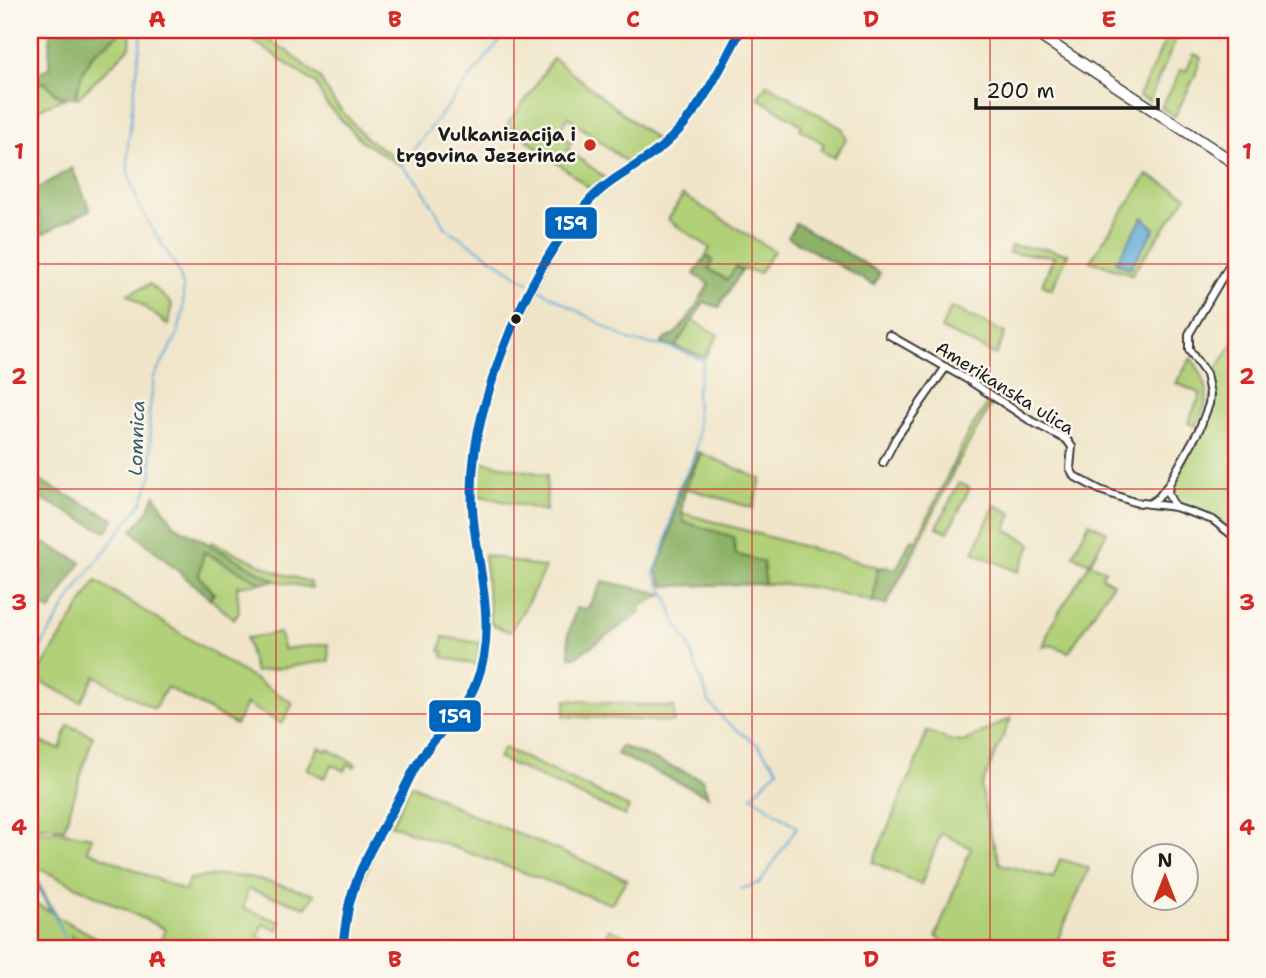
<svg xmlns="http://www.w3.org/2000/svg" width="1266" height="978" font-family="'Shantell Sans',sans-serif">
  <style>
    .green { fill: #b1d078; stroke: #66764a; stroke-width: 2 }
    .forest { fill: #8cb268; stroke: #546742; stroke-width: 2 }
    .water { fill: #5ea9d6; stroke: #3d6279; stroke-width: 2 }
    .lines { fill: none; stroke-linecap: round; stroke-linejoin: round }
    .stream { stroke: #5ea9d6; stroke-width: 2 }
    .minor-casing { stroke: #3c3a36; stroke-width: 10 }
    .tertiary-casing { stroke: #3c3a36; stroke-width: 11 }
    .secondary-casing { stroke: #3c3a36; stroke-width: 13 }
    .minor { stroke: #fff; stroke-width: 6 }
    .tertiary { stroke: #fff; stroke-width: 8 }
    .secondary { stroke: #fff; stroke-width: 10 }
    .bus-1-casing { stroke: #fbf7ec; stroke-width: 14 }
    .bus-1 { stroke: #0065bd; stroke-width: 9 }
    .grid { fill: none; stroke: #d62828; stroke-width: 2; stroke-opacity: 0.55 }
    .poi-dot { fill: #c8321e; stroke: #fbf7ec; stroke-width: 2.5 }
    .bus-dot { fill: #1c1c1c; stroke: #fbf7ec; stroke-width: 2.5 }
    .labels { text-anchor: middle; stroke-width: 5; stroke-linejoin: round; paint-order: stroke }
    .poi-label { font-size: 18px; font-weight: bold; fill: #1c1c1c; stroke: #fbf7ec; text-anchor: end }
    .street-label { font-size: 18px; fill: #1c1c1c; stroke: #fbf7ec }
    .water-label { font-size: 19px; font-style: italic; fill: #3a5b70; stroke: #fbf7ec }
    .line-badge { stroke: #fbf7ec; stroke-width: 2.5 }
    .badge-label { font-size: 19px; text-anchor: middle; font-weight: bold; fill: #fff }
    .neatline { fill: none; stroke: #d62828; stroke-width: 2.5 }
    .grid-label { font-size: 23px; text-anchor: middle; font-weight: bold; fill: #d62828 }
  </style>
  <rect width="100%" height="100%" fill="#fbf7ec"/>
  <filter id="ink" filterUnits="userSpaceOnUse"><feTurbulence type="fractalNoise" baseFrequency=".0143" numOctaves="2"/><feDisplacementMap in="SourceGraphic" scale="14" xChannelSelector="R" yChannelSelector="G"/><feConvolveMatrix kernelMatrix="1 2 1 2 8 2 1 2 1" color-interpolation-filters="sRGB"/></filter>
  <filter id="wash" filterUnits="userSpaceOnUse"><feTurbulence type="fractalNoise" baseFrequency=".00686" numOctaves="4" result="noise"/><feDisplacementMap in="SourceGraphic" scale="28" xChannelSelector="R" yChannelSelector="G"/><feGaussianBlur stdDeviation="1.57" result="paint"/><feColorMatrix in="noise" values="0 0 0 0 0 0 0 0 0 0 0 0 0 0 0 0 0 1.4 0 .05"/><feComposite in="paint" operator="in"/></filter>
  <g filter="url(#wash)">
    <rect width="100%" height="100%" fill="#f0e5c9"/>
    <g class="green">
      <path d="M124 30H131L130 47 78 98 75 97 82 74 92 55Z"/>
      <path d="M221 30H252L287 51 319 77 334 102 366 138 401 161 398 164 363 142 326 104 316 84 261 46 244 36Z"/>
      <path d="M1158 30H1180L1149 101 1139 96 1168 35Z"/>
      <path d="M1194 54 1201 57 1195 76 1175 116 1161 108 1181 70 1186 71Z"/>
      <path d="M553 58 660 143 629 164 568 117 558 132 571 143 567 149 607 179 592 190 507 124 531 93Z"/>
      <path d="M45 82 57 96 65 98 30 113V88Z"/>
      <path d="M767 84 843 129 846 139 834 158 821 150 824 144 800 129 802 125 758 98Z"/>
      <path d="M1147 175 1187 196 1132 274 1090 261Z"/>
      <path d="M683 195 774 251 759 273 736 268 728 280 708 269 712 260 706 256 710 248 668 220Z"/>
      <path d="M1011 246 1047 249 1068 254 1052 289 1042 285 1054 256 1009 253Z"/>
      <path d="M150 284 172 304 168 325 128 294Z"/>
      <path d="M951 307 1005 333 996 355 941 329Z"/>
      <path d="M692 320 718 335 705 357 675 347Z"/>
      <path d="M1236 338V534L1220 520 1178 506 1172 493 1174 483 1208 415 1213 390V375Z"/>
      <path d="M1191 358C1210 383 1212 399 1195 426L1188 423 1201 394 1176 383Z"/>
      <path d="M991 399 994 400 957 464 919 542 916 541 969 431Z"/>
      <path d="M701 453 761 479 753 508 686 488Z"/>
      <path d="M478 461 547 475 546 511 476 495Z"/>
      <path d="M959 483 970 488 948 532 937 527Z"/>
      <path d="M995 505 1012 513 1006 530 1032 544 1018 572 973 552Z"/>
      <path d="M682 513 878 567 873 602C837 592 803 583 765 584L763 562 735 554 733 537 684 522Z"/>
      <path d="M1089 523 1107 532 1090 563 1105 570 1102 577 1113 583 1069 652 1051 645 1043 647 1051 625 1090 563 1073 555Z"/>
      <path d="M212 542 279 573 310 582 312 588 276 581 210 545Z"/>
      <path d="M204 551 261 583 237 586 239 612 234 619 209 598 214 593 199 577Z"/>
      <path d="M484 555 545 568 527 604 510 632 491 624Z"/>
      <path d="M96 581 293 703 282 724 246 704 236 725 167 687 154 709 95 676 81 702 35 679Z"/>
      <path d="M280 633 283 649 328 644 329 661 255 672 246 638Z"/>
      <path d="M443 637 480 643 477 665 443 657 444 652 440 651Z"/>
      <path d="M566 700 674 707V722L564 716Z"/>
      <path d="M1011 718 981 787 989 829 1000 864 1053 878 1060 859 1089 868 1054 948H950L936 936 971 848 941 833 921 885 873 862 917 760 927 731 949 740 963 742Z"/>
      <path d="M68 725 93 736 64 829 34 825 36 817 30 815V738L60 749Z"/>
      <path d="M319 747 327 751 328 749 356 764 354 767 348 764 345 771 332 765 324 778 307 769Z"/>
      <path d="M504 748 629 807 625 816 498 758Z"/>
      <path d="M411 784 473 815 627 879 611 904 391 825Z"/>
      <path d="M30 829 53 832 55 830 92 837 87 850 185 891 189 879 219 875 249 877 315 894 306 907 248 889 243 908 281 922 278 930 263 924 258 937 282 948H177L161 940 165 929 30 864Z"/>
      <path d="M30 868 57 917 117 948H96L71 935 74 948H30V901L51 912 30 873Z"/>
      <path d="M609 929 655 948H602Z"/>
    </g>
    <g class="forest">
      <path d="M50 30H124L92 55 82 74 75 97C58 99 56 93 45 82L30 88V77L49 68Z"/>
      <path d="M72 168 90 210 42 234 41 219 31 200 36 196 34 191Z"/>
      <path d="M796 223 880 273 874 285 788 237Z"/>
      <path d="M706 256 713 260 709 269 727 280 736 267 742 270 719 307 704 302 675 347 661 344 665 339C682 335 700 299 709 284L694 274Z"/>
      <path d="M697 452 701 453C692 475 677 498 684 522L734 537 735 554 763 562 765 584 664 586 656 570 668 542 679 491 692 466Z"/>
      <path d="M30 476 114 519 106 532 30 493Z"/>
      <path d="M155 495 174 525 276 581 261 583 204 552 199 576 214 594 209 598 132 531 148 511Z"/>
      <path d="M30 536 81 562 50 611 30 598Z"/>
      <path d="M911 539 919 542 886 605 873 602 878 567 897 568Z"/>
      <path d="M603 581 664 594 640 606V613L574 658 570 657 568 635 576 608 587 609Z"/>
      <path d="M621 746 702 779 708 796 617 754Z"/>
    </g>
    <path class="water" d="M1143 217 1155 229 1130 268 1116 262Z"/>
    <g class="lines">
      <g class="stream">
        <path d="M508 30 401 165 421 186 446 228 529 283"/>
        <path d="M539 289 631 341 670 347 704 360 696 393 698 434 696 449 691 465 677 490 666 542 654 573 668 599 674 619 688 643 709 702 726 722 757 744 778 769 752 796 797 827 760 883 740 889"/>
        <path d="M30 645 38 648"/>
        <path d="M30 664 80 583 143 501 152 474 149 416 154 377 178 334 183 311V286L178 270 139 207 128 172V144L142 30"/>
        <path d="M30 870 56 918 69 948"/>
      </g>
    </g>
  </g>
  <g filter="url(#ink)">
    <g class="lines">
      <g class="minor-casing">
        <g id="minor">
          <path d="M889 335 970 381 1031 421 1067 440 1072 447 1070 468 1074 476 1100 490 1134 502 1175 507 1213 520 1236 538"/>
          <path d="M883 463 896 438 946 367"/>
          <path d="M1149 504 1158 498 1168 485"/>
          <path d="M1175 507 1168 494 1169 484 1199 430 1209 404 1210 394 1206 374 1189 350V334L1236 254"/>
        </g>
      </g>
      <g class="tertiary-casing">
        <path id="tertiary" d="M342 948 350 900 373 846 423 755 463 705 476 683 483 655 486 620C483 574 471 528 472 482 474 398 534 264 589 201 610 177 641 166 665 144 699 115 719 68 741 30"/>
      </g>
      <g class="secondary-casing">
        <path id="secondary" d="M1031 30 1236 164"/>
      </g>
      <use href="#minor" class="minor"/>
      <use href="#tertiary" class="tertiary"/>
      <use href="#secondary" class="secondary"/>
      <g class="bus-1-casing">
        <path id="bus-1" d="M342 948C345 933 346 916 350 901 359 866 380 833 398 801 406 786 413 769 423 755 439 731 465 711 476 683 498 630 478 570 473 516 470 480 474 445 483 411 503 338 538 258 590 200 611 177 642 165 665 144 700 113 719 70 741 30"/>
      </g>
      <use href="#bus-1" class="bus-1"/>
    </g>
  </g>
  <path class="grid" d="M276 30V948M514 30V948M752 30V948M990 30V948M30 264H1236M30 489H1236M30 714H1236"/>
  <circle class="poi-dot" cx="590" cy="145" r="7"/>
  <circle class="bus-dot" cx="516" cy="319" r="6"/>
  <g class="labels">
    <g class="poi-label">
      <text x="576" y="141">Vulkanizacija i<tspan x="576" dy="21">trgovina Jezerinac</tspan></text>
    </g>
    <g class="street-label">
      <text transform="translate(1005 388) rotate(32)" y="6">Amerikanska ulica</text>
    </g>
    <g class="water-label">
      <text transform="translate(136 438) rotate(-88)" y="7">Lomnica</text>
    </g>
  </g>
  <g class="line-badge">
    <rect x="544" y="206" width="54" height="34" rx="7" fill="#0065bd"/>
    <rect x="428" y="699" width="54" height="34" rx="7" fill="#0065bd"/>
  </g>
  <g class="badge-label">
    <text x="571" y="230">159</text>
    <text x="455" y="723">159</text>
  </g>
  <rect width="1266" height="978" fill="none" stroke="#fbf7ec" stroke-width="77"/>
  <g transform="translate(1165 877)"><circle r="33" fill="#fbf7ec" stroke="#a29f99" stroke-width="2"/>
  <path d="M0-5L12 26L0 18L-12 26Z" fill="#c8321e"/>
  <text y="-10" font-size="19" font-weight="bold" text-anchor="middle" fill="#1c1c1c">N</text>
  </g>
  <path d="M976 98v10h182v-10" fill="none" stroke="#1c1c1c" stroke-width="3.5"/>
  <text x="986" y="98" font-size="21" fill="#1c1c1c" stroke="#fbf7ec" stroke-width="5" paint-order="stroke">200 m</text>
  <rect x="38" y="38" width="1190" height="902" class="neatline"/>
  <g class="grid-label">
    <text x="157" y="27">A</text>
    <text x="395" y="27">B</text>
    <text x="633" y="27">C</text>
    <text x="871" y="27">D</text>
    <text x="1109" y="27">E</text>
    <text x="19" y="159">1</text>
    <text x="1247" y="159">1</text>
    <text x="19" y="384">2</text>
    <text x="1247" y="384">2</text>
    <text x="19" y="610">3</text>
    <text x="1247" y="610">3</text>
    <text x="19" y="835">4</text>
    <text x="1247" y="835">4</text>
    <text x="157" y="967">A</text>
    <text x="395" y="967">B</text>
    <text x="633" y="967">C</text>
    <text x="871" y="967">D</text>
    <text x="1109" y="967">E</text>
  </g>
</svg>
